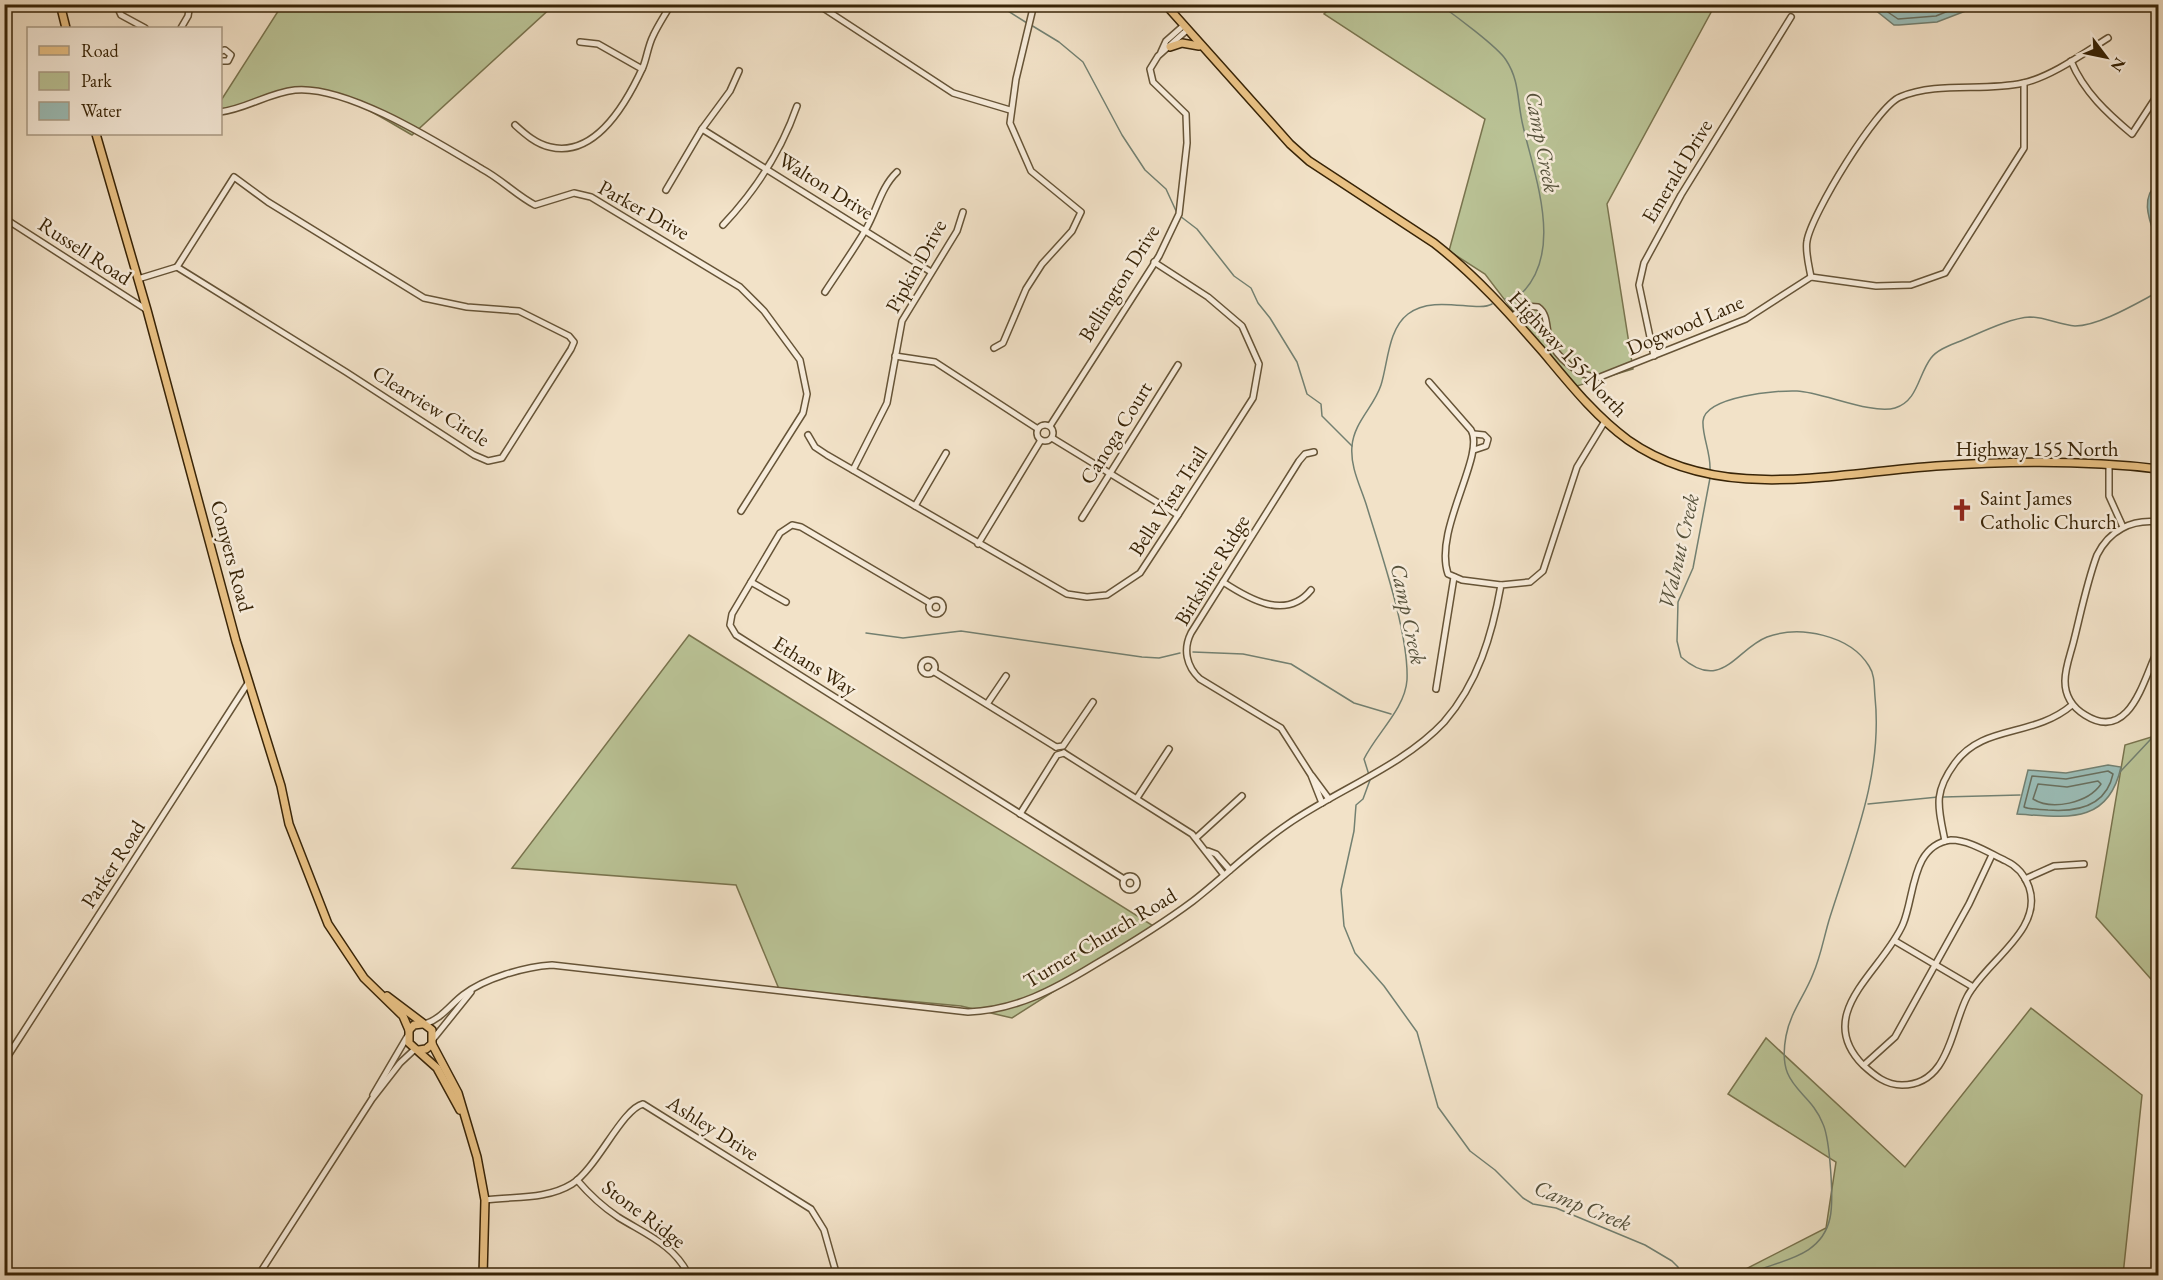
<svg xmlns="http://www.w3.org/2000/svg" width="2163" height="1280" font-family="'EB Garamond',serif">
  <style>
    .green { fill: #bac396; stroke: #79744e; stroke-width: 1.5 }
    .water { fill: #9bbdb7; stroke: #738071; stroke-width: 1.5 }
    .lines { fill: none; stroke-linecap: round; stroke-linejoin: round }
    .shore { stroke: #6a705f; stroke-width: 1.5 }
    .stream { stroke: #738071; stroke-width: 1.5 }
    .minor-casing { stroke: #665437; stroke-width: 8 }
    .major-casing { stroke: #382407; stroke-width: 10 }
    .minor { stroke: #f7ecdb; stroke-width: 5 }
    .major { stroke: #e9c184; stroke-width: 7 }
    .labels { text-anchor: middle; stroke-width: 5; stroke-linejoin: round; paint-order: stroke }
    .street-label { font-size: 21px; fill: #382407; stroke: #f7ecdb }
    .poi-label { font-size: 21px; fill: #382407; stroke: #f7ecdb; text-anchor: start }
    .water-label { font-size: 22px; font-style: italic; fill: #56523c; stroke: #f7ecdb }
  </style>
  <rect width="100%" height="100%" fill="#f2e2c8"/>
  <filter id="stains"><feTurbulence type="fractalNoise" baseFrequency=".00333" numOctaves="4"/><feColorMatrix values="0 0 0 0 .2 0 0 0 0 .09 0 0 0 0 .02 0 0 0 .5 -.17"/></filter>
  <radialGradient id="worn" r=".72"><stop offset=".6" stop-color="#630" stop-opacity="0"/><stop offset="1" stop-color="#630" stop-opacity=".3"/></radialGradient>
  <g class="green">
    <path d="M1334 4 1715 5 1607 204 1633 369 1577 386 1559 371 1485 274 1449 251 1485 119 1324 14Z"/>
    <path d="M282 5H554L412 135C382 118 345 93 310 90 285 88 243 106 221 115L220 102Z"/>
    <path d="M689 635 1155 927 1012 1018 961 1006 779 989 736 885 512 868Z"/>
    <path d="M2158 735V987L2096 917 2125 745Z"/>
    <path d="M2031 1008 2142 1095 2123 1275H1734L1826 1228 1836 1162 1728 1094 1766 1038 1905 1167Z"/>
  </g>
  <g class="water">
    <path d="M1869 5H2004L1976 7 1937 22 1899 25H1894Z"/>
    <path d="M2158 182V245C2151 223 2138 200 2158 182Z"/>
    <path d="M2108 765 2121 767C2108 826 2065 817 2017 814L2028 770 2066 773Z"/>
  </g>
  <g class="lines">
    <g class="shore">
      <path d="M1876 4 1898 19 1936 16 1965 4"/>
      <path d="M2108 771 2113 774C2106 807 2075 812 2048 810 2040 809 2031 810 2024 807L2032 776 2066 779Z"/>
      <path d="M2098 781 2101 784C2088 803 2052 811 2033 799L2038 784 2067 787Z"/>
    </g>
    <g class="stream">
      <path d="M997 4 1027 23"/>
      <path d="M1439 4C1453 14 1498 47 1506 60 1520 81 1517 102 1523 126 1535 179 1568 260 1513 301L1505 299"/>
      <path d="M1031 25 1059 42 1083 62 1122 135 1145 170 1166 189 1177 213"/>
      <path d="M1180 216 1197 229 1234 276 1251 288 1258 303 1270 318 1297 362 1307 394 1321 404 1322 416 1352 446"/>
      <path d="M1710 470C1711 453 1702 436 1703 421 1705 396 1779 390 1797 391 1822 392 1872 415 1895 408 1918 401 1918 375 1931 358 1937 350 1948 346 1958 342 1978 334 2009 318 2030 317 2045 317 2060 325 2075 326 2099 326 2137 303 2158 292"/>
      <path d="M1710 478 1693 568 1678 602 1677 641 1681 657C1722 693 1736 649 1767 637 1800 625 1850 635 1869 666 1875 675 1874 686 1875 697 1883 774 1853 844 1830 917 1824 936 1821 956 1813 974 1805 995 1790 1013 1786 1036 1776 1089 1809 1088 1823 1124 1830 1140 1834 1200 1830 1218 1821 1260 1775 1260 1744 1276"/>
      <path d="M866 633 903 638 961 631 1142 657 1159 658 1180 653"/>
      <path d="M1193 652 1243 654 1291 664 1354 703 1391 714"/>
      <path d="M2120 772 2150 740 2158 723"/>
      <path d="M1369 775 1364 759C1376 734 1405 709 1407 680 1409 634 1381 553 1367 507 1361 487 1350 468 1352 446 1354 422 1374 407 1381 385 1388 363 1388 329 1408 314 1434 294 1477 313 1492 304"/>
      <path d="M1370 780 1363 799 1356 805 1354 831 1341 890 1344 926 1355 953 1384 986 1417 1032 1438 1107 1470 1151 1495 1170 1523 1198 1533 1204 1556 1208 1645 1245 1672 1261 1678 1267 1680 1276"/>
      <path d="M1943 797 2020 795"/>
      <path d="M1868 804 1938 797"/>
    </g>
    <g class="minor-casing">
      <g id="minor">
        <path d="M116 4 121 15 145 28"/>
        <path d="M817 4 953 93 1010 110"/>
        <path d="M181 28 188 16 190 4"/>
        <path d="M580 42 598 44 642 69"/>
        <path d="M220 51 225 50 231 55 228 61H220"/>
        <path d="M1161 52 1166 41 1183 26"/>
        <path d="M2071 61C2084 92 2107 113 2132 134L2158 94"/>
        <path d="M220 112C246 109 268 93 295 90 347 85 437 142 482 169 501 179 516 195 535 205L574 193 591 197 740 287 764 311 800 360 807 394 803 413 741 511"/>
        <path d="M515 125C525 134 536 144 550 147 596 158 627 102 643 67 647 57 648 46 653 36 658 25 665 15 671 4"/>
        <path d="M702 129 931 272"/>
        <path d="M234 177 268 202 424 298 467 307 519 311 569 336 574 342 571 349 502 458 488 461 474 455 346 372 177 267Z"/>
        <path d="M666 190 702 129 730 91 739 71"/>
        <path d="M4 218 147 310"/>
        <path d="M723 225C756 190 781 152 797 106"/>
        <path d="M1811 277C1809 266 1805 251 1807 241 1811 215 1877 106 1900 97 1938 81 1984 92 2023 83 2051 77 2084 53 2108 38"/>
        <path d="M138 279 177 267"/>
        <path d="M825 292C838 272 853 251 866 229 877 210 881 187 897 172"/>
        <path d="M1512 317 1525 306 1538 307C1548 314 1546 327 1549 338 1556 358 1580 378 1600 377L1746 319 1811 277 1876 286 1911 285 1945 273 2024 148V83"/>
        <path d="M994 348 1003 343 1026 289 1042 264 1072 231 1081 212 1031 171 1010 123 1016 79 1034 4"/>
        <path d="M895 356 935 362 1038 429"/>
        <path d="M1654 356 1639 285 1644 263 1681 195 1791 17"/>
        <path d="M1429 382 1471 430C1486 455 1433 530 1448 574L1462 580 1501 585"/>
        <circle cx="1045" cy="433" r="8"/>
        <path d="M1050 426 1159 256 1179 214 1187 143 1186 114 1153 82 1150 69 1158 56 1187 30"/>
        <path d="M1474 434 1484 435 1488 439 1486 446 1474 450"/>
        <path d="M808 435 815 447 827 455 1067 594 1087 597 1107 595 1140 573 1178 515 1253 398 1259 364 1242 326 1208 297 1154 262"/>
        <path d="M1052 438 1178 515"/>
        <path d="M1314 452 1305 454 1299 461 1191 633C1183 649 1186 666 1200 679L1281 728 1311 775 1322 803"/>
        <path d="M2109 464V496L2123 527"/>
        <path d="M853 470 887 403 902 321 957 231 963 212"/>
        <path d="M915 506 946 453"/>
        <path d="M1082 518 1178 365"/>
        <path d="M2158 522C2131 519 2109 531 2097 555 2087 582 2081 612 2074 640 2071 653 2065 667 2065 681 2065 696 2072 707 2085 715 2131 744 2144 676 2158 650"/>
        <path d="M978 544 1041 440"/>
        <path d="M751 582 786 602"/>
        <path d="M1223 582C1249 599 1286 621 1311 590"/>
        <circle cx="936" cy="607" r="7"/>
        <path d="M930 603 801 527 792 525 780 533 732 614 730 625 736 635 1124 879"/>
        <circle cx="928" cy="667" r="7"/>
        <path d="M933 671 1056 747"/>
        <path d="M1436 689 1454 577"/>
        <path d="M987 704 1006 676"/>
        <path d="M1056 747 1063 746 1093 702"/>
        <path d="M1064 753 1192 834 1224 875"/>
        <path d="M1312 776 1329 799"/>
        <path d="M1137 798 1169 749"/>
        <path d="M1020 814 1057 755 1064 753"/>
        <path d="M1196 838 1242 796"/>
        <path d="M1951 840C1969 840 1989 853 2006 861 2017 866 2025 876 2029 887 2044 930 1985 962 1967 997 1951 1028 1949 1085 1902 1085 1886 1085 1875 1076 1863 1065 1812 1013 1883 971 1903 924 1915 896 1911 845 1951 840Z"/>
        <path d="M1945 841C1938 806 1933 793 1955 763 1983 724 2033 738 2072 705"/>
        <path d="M1208 851 1216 854 1230 870"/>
        <circle cx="1130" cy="883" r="7"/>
        <path d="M2025 879 2054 866 2084 864"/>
        <path d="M1895 941 1973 987"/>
        <path d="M425 1024C441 1019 450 1005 463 995 485 978 524 967 552 965L968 1012C1016 1010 1053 990 1094 965 1128 945 1161 925 1193 901 1225 876 1254 847 1288 824 1337 790 1403 766 1444 722 1478 683 1492 635 1501 585L1530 582 1543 571 1577 467 1605 421"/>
        <path d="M434 1038 471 992"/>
        <path d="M4 1062 248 683"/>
        <path d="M1864 1065 1895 1037 1969 904 1992 855"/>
        <path d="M373 1095 407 1037"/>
        <path d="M577 1180C589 1194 603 1207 618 1217 645 1234 675 1245 689 1276"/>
        <path d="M485 1200C514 1196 546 1200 572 1184 597 1168 622 1109 643 1104L811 1209 824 1230 837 1276"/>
        <path d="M258 1276 372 1099 400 1063 415 1049"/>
      </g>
    </g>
    <g class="major-casing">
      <g id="major">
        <path d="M60 4 66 28"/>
        <path d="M1165 4 1290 144 1309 161 1434 243C1475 275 1509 313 1543 352 1569 383 1595 416 1628 440 1719 504 1833 473 1936 466 2010 461 2086 460 2158 469"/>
        <path d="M1170 47 1182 43 1199 46"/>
        <path d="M96 134 147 310 236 641 281 786 289 824 328 924 364 978 403 1016 409 1030"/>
        <path d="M387 996 432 1030V1044L426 1049 419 1050"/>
        <path d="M422 1024 414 1025 409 1030V1043L437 1068 460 1110"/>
        <path d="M432 1044 458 1093 477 1157 485 1200 483 1276"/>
      </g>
    </g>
    <use href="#minor" class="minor"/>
    <use href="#major" class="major"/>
  </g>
  <defs>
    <g id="church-bare" transform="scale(1.8)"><path d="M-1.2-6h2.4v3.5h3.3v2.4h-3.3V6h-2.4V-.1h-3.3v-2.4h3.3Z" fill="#8f2418" stroke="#f7ecdb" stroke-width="2.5" paint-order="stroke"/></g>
  </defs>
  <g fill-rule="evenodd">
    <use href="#church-bare" x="1962" y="510"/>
  </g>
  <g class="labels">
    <g class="street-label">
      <text transform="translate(1677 171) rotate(-59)" y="7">Emerald Drive</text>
      <text transform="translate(826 186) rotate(32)" y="7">Walton Drive</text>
      <text transform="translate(644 210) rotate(29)" y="7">Parker Drive</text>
      <text transform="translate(85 251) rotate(33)" y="7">Russell Road</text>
      <text transform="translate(916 266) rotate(-61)" y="7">Pipkin Drive</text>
      <text transform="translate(1119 283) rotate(-58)" y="7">Bellington Drive</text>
      <text transform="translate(1685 325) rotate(-23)" y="7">Dogwood Lane</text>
      <text transform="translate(1568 354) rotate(47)" y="7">Highway 155 North</text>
      <text transform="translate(431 406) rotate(32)" y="7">Clearview Circle</text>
      <text transform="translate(1116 433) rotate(-58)" y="7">Canoga Court</text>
      <text x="2037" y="456">Highway 155 North</text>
      <text transform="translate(1168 501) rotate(-57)" y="7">Bella Vista Trail</text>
      <text transform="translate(232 556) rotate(75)" y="7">Conyers Road</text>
      <text transform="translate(1212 570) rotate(-59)" y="7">Birkshire Ridge</text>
      <text transform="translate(815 666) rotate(32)" y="7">Ethans Way</text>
      <text transform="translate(113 864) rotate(-57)" y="7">Parker Road</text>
      <text transform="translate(1100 938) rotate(-31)" y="7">Turner Church Road</text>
      <text transform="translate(713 1128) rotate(32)" y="7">Ashley Drive</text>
      <text transform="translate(644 1214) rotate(37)" y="7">Stone Ridge</text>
    </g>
    <g class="poi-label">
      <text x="1980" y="505">Saint James<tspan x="1980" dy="24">Catholic Church</tspan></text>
    </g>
    <g class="water-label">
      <text transform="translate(1543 142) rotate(79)" y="8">Camp Creek</text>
      <text transform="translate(1678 551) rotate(-77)" y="8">Walnut Creek</text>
      <text transform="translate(1409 614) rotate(78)" y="8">Camp Creek</text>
      <text transform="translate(1583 1205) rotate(22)" y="8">Camp Creek</text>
    </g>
  </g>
  <rect width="2163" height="1280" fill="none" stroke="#f2e2c8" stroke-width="24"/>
  <rect x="6" y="6" width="2151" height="1268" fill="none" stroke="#382407" stroke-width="3"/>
  <rect x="12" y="12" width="2139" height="1256" fill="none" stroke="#382407" stroke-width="1.5"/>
  <rect x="27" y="27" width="195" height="108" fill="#f7ecdb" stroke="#ab9c86" stroke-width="1.5"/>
  <rect x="39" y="46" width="30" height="9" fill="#e9c184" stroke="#ab9c86" stroke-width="1.5"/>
  <text x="81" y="57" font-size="18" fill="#382407">Road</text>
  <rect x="39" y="72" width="30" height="18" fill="#bac396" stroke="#ab9c86" stroke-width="1.5"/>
  <text x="81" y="87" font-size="18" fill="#382407">Park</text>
  <rect x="39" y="102" width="30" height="18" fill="#9bbdb7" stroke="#ab9c86" stroke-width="1.5"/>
  <text x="81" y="117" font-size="18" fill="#382407">Water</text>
  <g transform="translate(2106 57) rotate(122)" stroke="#f7ecdb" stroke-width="4.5" paint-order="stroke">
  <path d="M0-4.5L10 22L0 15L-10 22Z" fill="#382407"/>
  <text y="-9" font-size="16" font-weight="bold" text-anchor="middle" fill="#382407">N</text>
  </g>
  <rect width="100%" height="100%" filter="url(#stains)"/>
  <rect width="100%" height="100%" fill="url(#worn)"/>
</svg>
